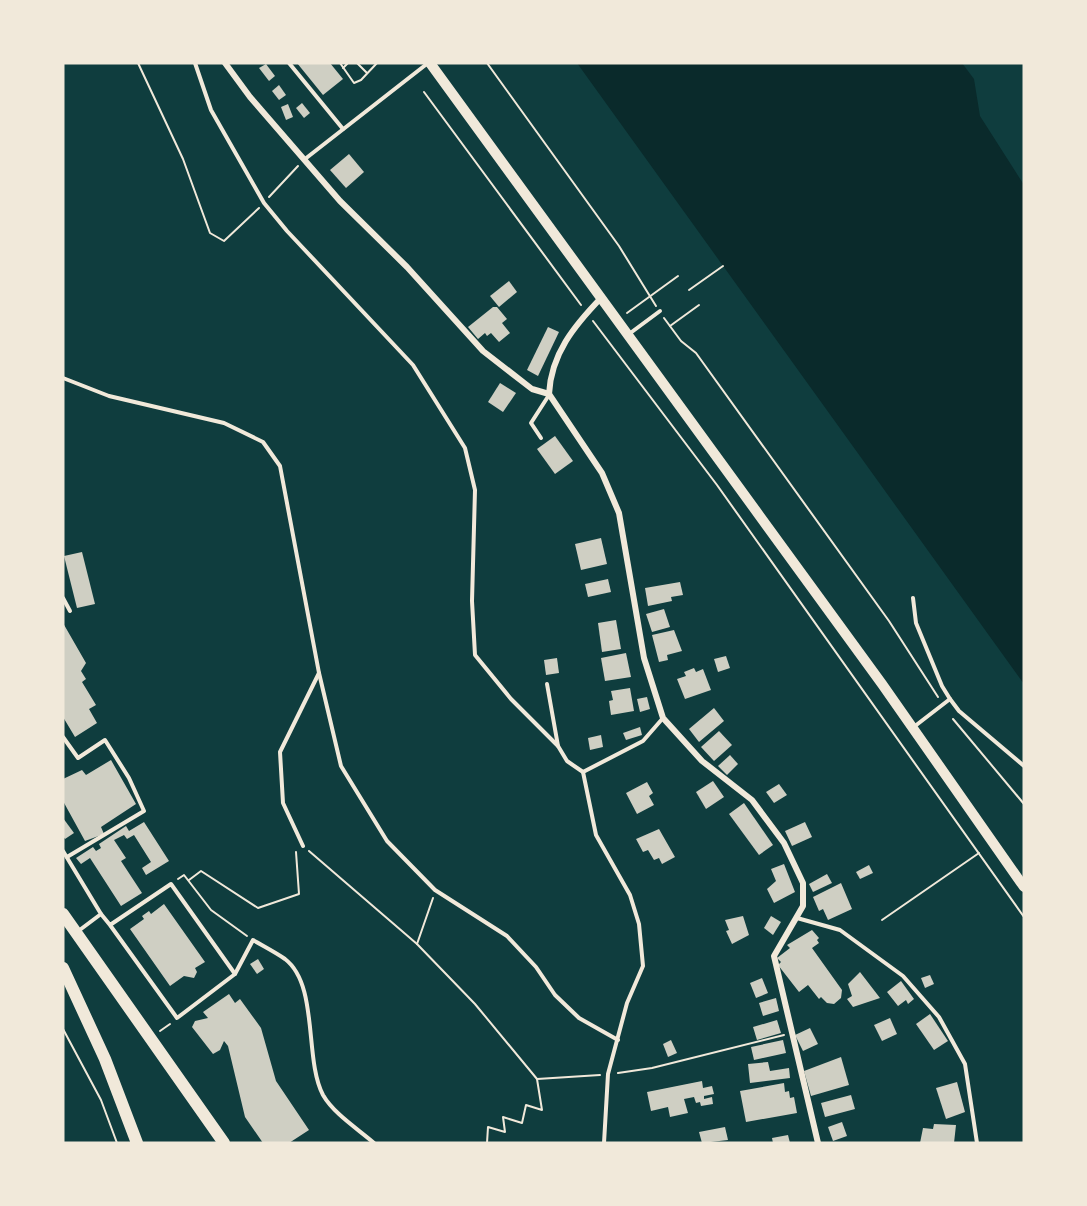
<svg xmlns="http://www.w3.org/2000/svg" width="1087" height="1206" font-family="Commissioner,sans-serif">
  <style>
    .water { fill: #0a2a2b }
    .building { fill: #cfcfc3 }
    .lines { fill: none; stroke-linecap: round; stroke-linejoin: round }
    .path { stroke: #f1e9da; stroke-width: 2 }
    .service { stroke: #f1e9da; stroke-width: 4 }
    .minor { stroke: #f1e9da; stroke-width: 6 }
    .tertiary { stroke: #f1e9da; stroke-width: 10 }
    .primary { stroke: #f1e9da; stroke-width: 12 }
  </style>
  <rect width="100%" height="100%" fill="#0f3d3e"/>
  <path class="water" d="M577 63H962L974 79 980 116 1024 185V684Z"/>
  <g class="building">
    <path d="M297 63H330L343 79 323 95Z"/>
    <path d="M266 64 275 76 269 81 259 68Z"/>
    <path d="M279 85 286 95 279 100 272 91Z"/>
    <path d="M302 103 310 113 304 118 296 108Z"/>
    <path d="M288 104 293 117 286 120 281 107Z"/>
    <path d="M349 154 364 172 346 188 330 170Z"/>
    <path d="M509 281 517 292 499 307 490 296Z"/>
    <path d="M493 307H497L507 319 502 323 510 333 499 342 491 333 487 336 485 333 478 339 468 327Z"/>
    <path d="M548 327 559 332 538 376 527 370Z"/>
    <path d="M500 383 516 393 503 412 488 402Z"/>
    <path d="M555 436 573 461 555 474 537 449Z"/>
    <path d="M601 538 607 564 581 570 575 544Z"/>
    <path d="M82 552 95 604 77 608 64 556Z"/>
    <path d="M608 579 611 592 588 597 585 584Z"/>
    <path d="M680 582 683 595 671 597 672 601 648 606 645 588Z"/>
    <path d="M664 609 670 627 652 632 646 614Z"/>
    <path d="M616 620 621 649 602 652 598 623Z"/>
    <path d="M63 623 86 663 81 671 86 679 82 682 96 705 89 709 97 723 75 737 63 717Z"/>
    <path d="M674 630 682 651 667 655 668 660 659 662 652 635Z"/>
    <path d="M626 653 631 677 605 681 601 658Z"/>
    <path d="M726 656 730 668 718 672 714 659Z"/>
    <path d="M557 658 559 673 546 675 544 660Z"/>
    <path d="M694 668 696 672 703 669 711 690 685 699 677 679 686 676 684 672Z"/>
    <path d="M630 688 634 711 611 715 609 701 613 700 611 691Z"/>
    <path d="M647 697 650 709 640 712 637 699Z"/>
    <path d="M714 708 724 721 699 742 689 729Z"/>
    <path d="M640 727 642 735 626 740 623 733Z"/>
    <path d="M719 731 732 745 714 761 701 747Z"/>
    <path d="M601 735 603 747 590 750 588 738Z"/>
    <path d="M730 755 738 764 727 775 718 766Z"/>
    <path d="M111 760 136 804 101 827 104 834 85 841 63 801V779L82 770 86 775Z"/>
    <path d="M713 781 724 797 706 809 696 792Z"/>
    <path d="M647 782 653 793 649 796 654 805 637 814 626 793Z"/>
    <path d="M779 784 787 795 774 803 766 792Z"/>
    <path d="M744 803 773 845 759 855 729 814Z"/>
    <path d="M63 818 74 833 65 839 63 836Z"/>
    <path d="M144 822 169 861 146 875 142 868 151 862 134 835 127 839 124 835 114 840 126 858 121 861 142 893 121 906 90 858 81 864 76 858 93 847 96 851 101 848 99 844 126 826 129 831Z"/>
    <path d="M805 822 812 837 792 846 785 831Z"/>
    <path d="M659 829 675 857 662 864 659 858 654 860 648 850 643 852 636 839Z"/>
    <path d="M784 864 795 892 774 903 767 889 776 881 771 869Z"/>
    <path d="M869 865 873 873 860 879 856 872Z"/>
    <path d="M827 874 832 883 813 892 809 884Z"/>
    <path d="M841 883 852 909 828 920 823 909 819 911 813 897Z"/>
    <path d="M164 904 205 962 195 968 197 972 194 978 184 976 170 986 130 929 144 919 142 916 149 911 151 914Z"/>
    <path d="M743 916 749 935 732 944 726 931 729 930 725 920Z"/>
    <path d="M771 916 781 922 773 935 764 928Z"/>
    <path d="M812 930 819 938 817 940 819 943 812 948 842 990 841 998 834 1004 827 1003 821 997 819 999 808 985 799 992 778 965 781 962 777 958 790 948 787 945Z"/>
    <path d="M258 959 264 969 257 974 250 964Z"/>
    <path d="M860 972 880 998 853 1007 847 999 852 996 848 984Z"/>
    <path d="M930 975 934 984 925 988 921 978Z"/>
    <path d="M762 978 768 993 756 998 750 983Z"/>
    <path d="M901 981 914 999 908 1004 906 1000 898 1006 887 992Z"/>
    <path d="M229 994 235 1003 240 999 261 1028 276 1081 309 1130 289 1143H263L245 1117 228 1046 224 1041 220 1050 213 1054 192 1027 195 1021 208 1018 203 1012Z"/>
    <path d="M776 998 779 1011 763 1016 759 1003Z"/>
    <path d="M930 1014 948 1041 934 1050 916 1024Z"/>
    <path d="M890 1018 897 1034 882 1041 874 1025Z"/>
    <path d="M777 1020 781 1033 757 1040 753 1027Z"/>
    <path d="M810 1028 818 1044 803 1051 795 1035Z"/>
    <path d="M671 1040 677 1053 668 1057 663 1044Z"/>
    <path d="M783 1040 786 1053 754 1060 751 1047Z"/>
    <path d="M841 1057 849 1085 811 1096 804 1071Z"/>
    <path d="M768 1062 770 1071 789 1068 790 1078 750 1083 748 1064Z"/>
    <path d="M702 1081 703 1088 712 1086 714 1094 704 1096V1099L712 1097 713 1104 701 1106 700 1102 696 1103 694 1097 684 1099 688 1113 670 1117 668 1107 651 1111 647 1092Z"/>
    <path d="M957 1082 965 1112 946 1119 936 1088Z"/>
    <path d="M784 1083 785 1092 789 1091 790 1098 794 1097 797 1113 746 1122 740 1091Z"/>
    <path d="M851 1095 855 1109 825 1117 821 1103Z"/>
    <path d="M842 1122 847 1136 833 1141 828 1127Z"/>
    <path d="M934 1124 956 1125 954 1143H920L923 1128 933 1129Z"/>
    <path d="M725 1127 728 1140 702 1143 699 1132Z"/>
    <path d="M788 1135 790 1143H773L772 1138Z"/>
  </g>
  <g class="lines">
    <g class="path">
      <path d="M138 63 183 159 210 233 224 241 259 208"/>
      <path d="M340 63 354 83 361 80 377 63"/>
      <path d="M357 63 367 73"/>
      <path d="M487 63 619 246 656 306"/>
      <path d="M343 68 348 63"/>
      <path d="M424 92 581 305"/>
      <path d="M269 197 298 166"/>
      <path d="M689 290 723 266"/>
      <path d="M627 313 678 276"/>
      <path d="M664 318 681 341 696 353 889 621 938 697"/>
      <path d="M593 321 717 485 1024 917"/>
      <path d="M670 326 699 305"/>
      <path d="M953 719 1024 804"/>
      <path d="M309 851 417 944 475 1004 537 1079 542 1110 526 1105 522 1123 503 1117 505 1132 488 1127 487 1143"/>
      <path d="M178 879 184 875 211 910 247 936"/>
      <path d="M189 880 201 871 258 908 299 894 296 852"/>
      <path d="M882 920 979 853"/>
      <path d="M417 944 433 898"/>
      <path d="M63 1029 101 1100 117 1143"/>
      <path d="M160 1031 170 1024"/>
      <path d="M618 1073 652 1068 784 1035"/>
      <path d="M537 1079 600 1075"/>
    </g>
    <g class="service">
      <path d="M195 63 211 110 264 203 287 231 413 365 465 448 475 490 472 601 475 655 511 699 558 746 567 761 583 772 596 835 630 895 639 924 643 966 627 1003 608 1074 604 1143"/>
      <path d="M289 63 343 129"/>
      <path d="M305 159 428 63"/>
      <path d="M629 334 660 311"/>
      <path d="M63 378 109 396 224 423 263 442 280 466 319 673 341 766 387 841 435 890 507 936 536 967 555 995 579 1018 618 1040"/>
      <path d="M541 438 531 423 549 395"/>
      <path d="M63 598 70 611"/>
      <path d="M913 598 916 623 942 686 950 699 959 711 1024 766"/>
      <path d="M547 684 558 746"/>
      <path d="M915 726 950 699"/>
      <path d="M63 737 78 758 105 740 129 778 144 811 67 857"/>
      <path d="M583 772 643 741 663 718"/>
      <path d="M303 846 283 803 280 752 319 673"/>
      <path d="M63 851 101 914 77 932"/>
      <path d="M101 914 110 925 177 1018 235 974 171 884 110 925"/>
      <path d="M797 918 840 930 903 976 939 1017 965 1064 977 1143"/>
      <path d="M235 974 253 940C263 946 275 952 285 959 319 985 304 1059 323 1095 334 1114 358 1129 374 1143"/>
    </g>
    <g class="minor">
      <path d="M225 63 250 97 340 201 407 267 483 351 532 389 549 394 602 473 619 513 644 658 663 718 702 761 752 800 784 843 803 883V906L774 956 818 1143"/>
      <path d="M549 394C551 354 574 326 601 298"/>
    </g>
    <path class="tertiary" d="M430 63 882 684 1024 887"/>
    <g class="primary">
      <path d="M63 914 224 1143"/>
      <path d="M63 968 105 1059 137 1143"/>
    </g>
  </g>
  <rect width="1087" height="1206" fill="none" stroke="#f1e9da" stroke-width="129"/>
</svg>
